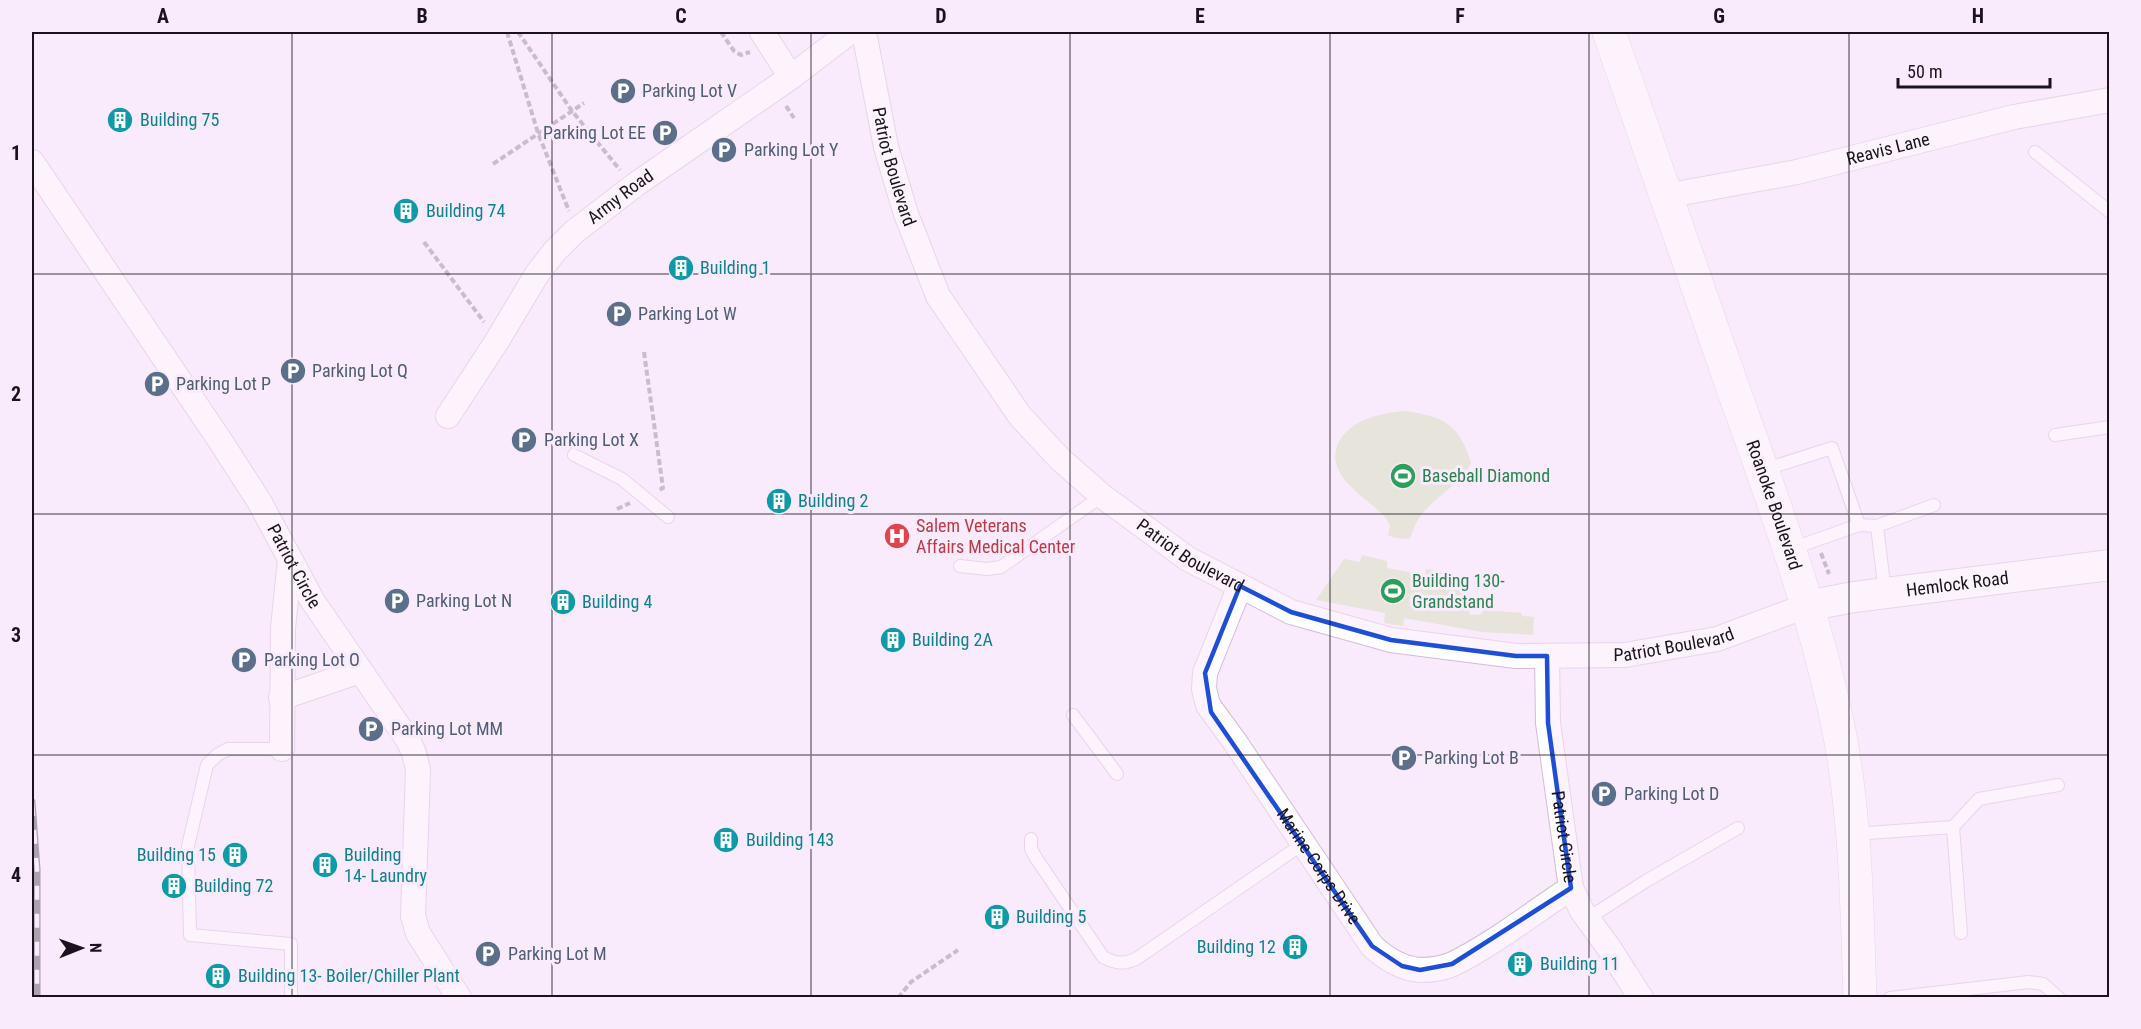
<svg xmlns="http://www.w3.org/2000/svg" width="2141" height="1029" font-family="'Roboto Condensed',sans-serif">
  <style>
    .green { fill: #d1deb6 }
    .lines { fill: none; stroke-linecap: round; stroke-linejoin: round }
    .service-casing { stroke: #d3bcd8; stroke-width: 14 }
    .minor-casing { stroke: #d3bcd8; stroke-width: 26 }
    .tertiary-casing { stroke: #d3bcd8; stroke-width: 32 }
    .secondary-casing { stroke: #d3bcd8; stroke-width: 34 }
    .path { stroke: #928694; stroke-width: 4; stroke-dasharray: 6 3; stroke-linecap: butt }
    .service { stroke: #fff; stroke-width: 12 }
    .minor { stroke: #fff; stroke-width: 24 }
    .tertiary { stroke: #fff; stroke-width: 30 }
    .secondary { stroke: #fff; stroke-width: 33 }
    .rail-casing { stroke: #514753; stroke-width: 7 }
    .rail { stroke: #f9eafc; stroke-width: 4.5; stroke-dasharray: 14; stroke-linecap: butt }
    .marked { fill: none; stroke: #1d4ed8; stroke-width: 4.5; stroke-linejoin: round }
    .grid { fill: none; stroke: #1a121c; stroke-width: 1.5; stroke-opacity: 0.55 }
    .labels { text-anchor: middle; stroke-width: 6; stroke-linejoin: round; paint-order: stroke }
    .service-label { font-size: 18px; fill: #4e5e75; stroke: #f9eafc; text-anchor: start }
    .culture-label { font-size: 18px; fill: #0d838f; stroke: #f9eafc; text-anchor: start }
    .street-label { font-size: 18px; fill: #1a121c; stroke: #f9eafc }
    .leisure-label { font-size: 18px; fill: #27864d; stroke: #f9eafc; text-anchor: start }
    .health-label { font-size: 18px; fill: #be3a42; stroke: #f9eafc; text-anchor: start }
    .neatline { fill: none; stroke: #1a121c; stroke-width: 2 }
    .grid-label { font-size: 20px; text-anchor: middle; font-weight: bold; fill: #1a121c }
  </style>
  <rect width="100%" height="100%" fill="#f9eafc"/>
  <g class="green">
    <path d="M1405 411C1445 417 1459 424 1471 463 1461 484 1437 495 1422 514 1415 522 1414 531 1409 539L1396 538 1388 535 1390 526 1386 518C1372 503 1353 492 1342 476 1336 467 1334 460 1336 450 1344 420 1380 413 1405 411Z"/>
    <path d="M1362 555 1387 561V568L1425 575 1426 569 1443 572 1442 578 1461 582 1470 615 1482 614 1483 610 1522 613V616L1534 617 1533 635 1482 632 1404 618 1403 626 1384 623 1385 613 1316 600 1344 559 1360 562Z"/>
  </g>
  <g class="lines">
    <g class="service-casing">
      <g id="service">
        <path d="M2035 152 2110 212"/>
        <path d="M2055 435 2110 427"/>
        <path d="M574 455 622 479 668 517"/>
        <path d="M1763 470 1832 448 1859 525"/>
        <path d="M1877 526 1934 505"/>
        <path d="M1791 549 1859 525 1877 526 1885 593"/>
        <path d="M960 566 987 569 1001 567 1102 496"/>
        <path d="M1073 715 1117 774"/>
        <path d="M282 749H228L217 755 207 765 188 846 190 935 291 944V998"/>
        <path d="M1953 827 1979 799 2058 785"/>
        <path d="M1853 834 1953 827 1961 933"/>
        <path d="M1031 839V849L1036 858 1103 957C1115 963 1123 965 1136 959L1304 843"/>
        <path d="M1587 919 1646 881 1738 828"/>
        <path d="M1890 998 2029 982 2043 984 2059 998"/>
      </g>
    </g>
    <g class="minor-casing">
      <g id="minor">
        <path d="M762 32 791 77"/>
        <path id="s1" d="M864 32 886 147 906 214 938 296 1020 416 1060 459 1102 496 1188 559 1291 612 1391 640 1516 656 1625 655 1717 639 1806 606"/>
        <path id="s2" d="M32 162 219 439 259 501 312 600 408 740 414 753 418 770 413 916 418 933 459 998"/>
        <path id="s3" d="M1665 196 1797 172 2014 117 2110 100"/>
        <path id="s4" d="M448 416 497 341 537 274 555 251 574 232 635 185 791 77 850 32"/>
        <path id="s5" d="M1240 586 1205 673 1204 689 1208 705 1235 742 1372 946C1386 959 1402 969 1421 970 1432 970 1444 968 1453 964 1492 945 1534 912 1571 888"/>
        <path id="s6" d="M1547 656 1548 723 1571 888 1582 911 1609 948 1641 998"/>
        <path d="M281 698 360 671"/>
        <path d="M282 749 283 628 290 560"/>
      </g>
    </g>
    <g class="tertiary-casing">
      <g id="tertiary">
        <path id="s7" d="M1806 606 1854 597 2110 565"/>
      </g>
    </g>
    <g class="secondary-casing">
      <g id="secondary">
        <path id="s8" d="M1609 32C1650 152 1693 273 1735 394 1775 506 1817 619 1840 736 1856 822 1857 910 1860 998"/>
      </g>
    </g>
    <g class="path">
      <path d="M507 32 538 133 569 211"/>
      <path d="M518 32 572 111 620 170"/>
      <path d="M721 32 734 51 741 55 750 52"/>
      <path d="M786 106 794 118"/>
      <path d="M493 164 584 103"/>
      <path d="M424 242 484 322"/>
      <path d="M644 352 663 488 659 490"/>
      <path d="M617 509 630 503"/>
      <path d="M1821 553 1829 574"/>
      <path d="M898 998 911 982 958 950"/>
    </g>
    <use href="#service" class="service"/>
    <use href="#minor" class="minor"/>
    <use href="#tertiary" class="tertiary"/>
    <use href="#secondary" class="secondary"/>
    <g class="rail-casing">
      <path id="rail" d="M32 802 37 869V998"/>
    </g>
    <use href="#rail" class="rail"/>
  </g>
  <path d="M0 0H2141V1029H0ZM1240 586 1291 612 1391 640 1516 656H1547L1548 723 1571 888 1452 964 1420 970 1402 966 1372 946 1211 712 1205 673Z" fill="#f9eafc" fill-opacity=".55" fill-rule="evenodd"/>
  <path class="marked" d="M1240 586 1291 612 1391 640 1516 656H1547L1548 723 1571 888 1452 964 1420 970 1402 966 1372 946 1211 712 1205 673Z"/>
  <path class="grid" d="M292 32V998M552 32V998M811 32V998M1070 32V998M1330 32V998M1589 32V998M1849 32V998M32 274H2110M32 514H2110M32 755H2110"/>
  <defs>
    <g id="parking-disc" transform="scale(1.35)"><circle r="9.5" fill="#5c6f8a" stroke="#f9eafc"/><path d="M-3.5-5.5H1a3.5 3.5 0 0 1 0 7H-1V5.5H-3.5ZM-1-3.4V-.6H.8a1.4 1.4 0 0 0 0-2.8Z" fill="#fff"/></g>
    <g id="building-disc" transform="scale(1.35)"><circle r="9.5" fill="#0f9aa8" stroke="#f9eafc"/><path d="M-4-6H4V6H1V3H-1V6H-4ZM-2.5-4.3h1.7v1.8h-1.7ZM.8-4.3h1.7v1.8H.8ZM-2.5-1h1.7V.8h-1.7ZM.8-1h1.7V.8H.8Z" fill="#fff"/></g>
    <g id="stadium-disc" transform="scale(1.35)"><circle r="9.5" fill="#2e9e5b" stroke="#f9eafc"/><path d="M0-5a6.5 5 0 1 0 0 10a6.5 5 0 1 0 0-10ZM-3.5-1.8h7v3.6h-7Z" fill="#fff"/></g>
    <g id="hospital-disc" transform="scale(1.35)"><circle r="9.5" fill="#e0444e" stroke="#f9eafc"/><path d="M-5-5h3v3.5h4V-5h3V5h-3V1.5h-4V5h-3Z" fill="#fff"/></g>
  </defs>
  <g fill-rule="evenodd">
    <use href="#parking-disc" x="623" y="91"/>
    <use href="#building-disc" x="120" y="120"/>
    <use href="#parking-disc" x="665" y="133"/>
    <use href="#parking-disc" x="724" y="150"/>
    <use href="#building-disc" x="406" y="211"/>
    <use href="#building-disc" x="681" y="268"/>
    <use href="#parking-disc" x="619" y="314"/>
    <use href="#parking-disc" x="293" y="371"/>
    <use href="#parking-disc" x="157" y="384"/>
    <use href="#parking-disc" x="524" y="440"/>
    <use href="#stadium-disc" x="1403" y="476"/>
    <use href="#building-disc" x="779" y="501"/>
    <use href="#hospital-disc" x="897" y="536"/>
    <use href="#stadium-disc" x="1393" y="591"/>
    <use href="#parking-disc" x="397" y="601"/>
    <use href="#building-disc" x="563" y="602"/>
    <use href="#building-disc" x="893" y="640"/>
    <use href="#parking-disc" x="244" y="660"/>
    <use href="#parking-disc" x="371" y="729"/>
    <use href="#parking-disc" x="1404" y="758"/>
    <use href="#parking-disc" x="1604" y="794"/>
    <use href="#building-disc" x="726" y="840"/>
    <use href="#building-disc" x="235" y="855"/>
    <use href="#building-disc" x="325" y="865"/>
    <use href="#building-disc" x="174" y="886"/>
    <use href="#building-disc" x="997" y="917"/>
    <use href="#building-disc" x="1295" y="947"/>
    <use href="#parking-disc" x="488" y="954"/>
    <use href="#building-disc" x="1520" y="964"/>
    <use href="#building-disc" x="218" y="976"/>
  </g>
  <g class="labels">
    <g class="service-label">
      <text x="642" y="97">Parking Lot V</text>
      <text x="646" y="139" text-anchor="end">Parking Lot EE</text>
      <text x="744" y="156">Parking Lot Y</text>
      <text x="638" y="320">Parking Lot W</text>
      <text x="312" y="377">Parking Lot Q</text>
      <text x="176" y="390">Parking Lot P</text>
      <text x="544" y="446">Parking Lot X</text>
      <text x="416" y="607">Parking Lot N</text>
      <text x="264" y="666">Parking Lot O</text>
      <text x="391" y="735">Parking Lot MM</text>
      <text x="1424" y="764">Parking Lot B</text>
      <text x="1624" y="800">Parking Lot D</text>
      <text x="508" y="960">Parking Lot M</text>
    </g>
    <g class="culture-label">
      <text x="140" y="126">Building 75</text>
      <text x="426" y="217">Building 74</text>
      <text x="700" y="274">Building 1</text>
      <text x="798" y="507">Building 2</text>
      <text x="582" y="608">Building 4</text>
      <text x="912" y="646">Building 2A</text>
      <text x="746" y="846">Building 143</text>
      <text x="216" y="861" text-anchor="end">Building 15</text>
      <text x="344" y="861">Building<tspan x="344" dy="21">14- Laundry</tspan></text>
      <text x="194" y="892">Building 72</text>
      <text x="1016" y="923">Building 5</text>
      <text x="1276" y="953" text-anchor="end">Building 12</text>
      <text x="1540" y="970">Building 11</text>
      <text x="238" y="982">Building 13- Boiler/Chiller Plant</text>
    </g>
    <g class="street-label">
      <text dy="6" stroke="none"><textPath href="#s3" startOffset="228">Reavis Lane</textPath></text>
      <text dy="6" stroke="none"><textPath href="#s1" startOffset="138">Patriot Boulevard</textPath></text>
      <text dy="6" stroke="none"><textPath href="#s4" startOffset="282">Army Road</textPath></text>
      <text dy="6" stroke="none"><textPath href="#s8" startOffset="501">Roanoke Boulevard</textPath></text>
      <text dy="6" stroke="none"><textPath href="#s1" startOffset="642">Patriot Boulevard</textPath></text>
      <text dy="6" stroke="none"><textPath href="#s2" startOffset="482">Patriot Circle</textPath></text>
      <text dy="6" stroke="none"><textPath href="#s7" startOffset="153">Hemlock Road</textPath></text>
      <text dy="6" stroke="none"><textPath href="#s1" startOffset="1146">Patriot Boulevard</textPath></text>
      <text dy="6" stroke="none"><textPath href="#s6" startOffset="182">Patriot Circle</textPath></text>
      <text dy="6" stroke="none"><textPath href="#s5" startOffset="322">Marine Corps Drive</textPath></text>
    </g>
    <g class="leisure-label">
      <text x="1422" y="482">Baseball Diamond</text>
      <text x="1412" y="587">Building 130-<tspan x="1412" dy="21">Grandstand</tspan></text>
    </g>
    <g class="health-label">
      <text x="916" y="532">Salem Veterans<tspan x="916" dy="21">Affairs Medical Center</tspan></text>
    </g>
  </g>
  <rect width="2141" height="1029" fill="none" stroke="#f9eafc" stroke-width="66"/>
  <g transform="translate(81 948) rotate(89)" stroke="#f9eafc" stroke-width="4.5" paint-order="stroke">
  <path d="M0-4.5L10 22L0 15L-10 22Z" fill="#1a121c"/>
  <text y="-9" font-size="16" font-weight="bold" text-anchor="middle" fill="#1a121c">N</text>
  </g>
  <path d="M1898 78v9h152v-9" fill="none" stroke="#1a121c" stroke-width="3"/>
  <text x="1907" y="78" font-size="18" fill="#1a121c" stroke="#f9eafc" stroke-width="4.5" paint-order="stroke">50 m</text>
  <rect x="33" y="33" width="2075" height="963" class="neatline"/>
  <g class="grid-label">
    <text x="163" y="23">A</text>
    <text x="422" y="23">B</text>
    <text x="681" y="23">C</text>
    <text x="941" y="23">D</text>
    <text x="1200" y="23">E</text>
    <text x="1460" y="23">F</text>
    <text x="1719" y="23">G</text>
    <text x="1978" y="23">H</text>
    <text x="16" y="160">1</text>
    <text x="16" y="401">2</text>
    <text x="16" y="642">3</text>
    <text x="16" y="882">4</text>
  </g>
</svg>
